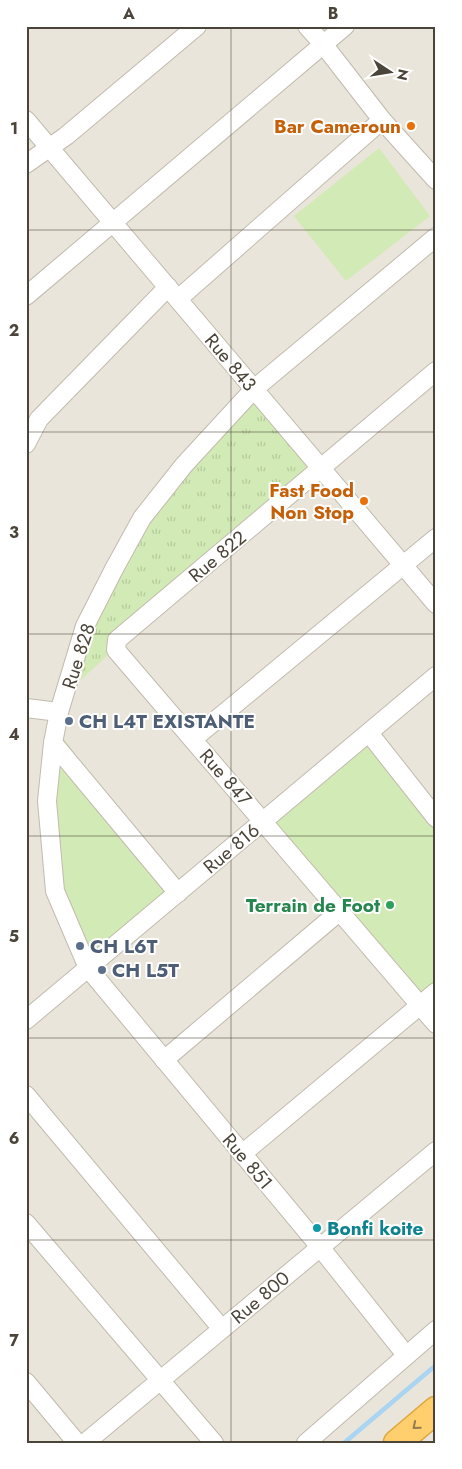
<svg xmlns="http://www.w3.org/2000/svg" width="462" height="1469" font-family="Jost,sans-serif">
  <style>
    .residential { fill: #eae5da }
    .park { fill: url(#park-tufts) }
    .pitch { fill: #d2eab5 }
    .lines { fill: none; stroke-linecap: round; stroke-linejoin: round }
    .stream { stroke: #a9d4f2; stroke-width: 4.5 }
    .minor-casing { stroke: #c2bbae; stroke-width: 20 }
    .highway-casing { stroke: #e0a43c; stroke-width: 29 }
    .minor { stroke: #fff; stroke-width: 18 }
    .highway { stroke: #ffcf6e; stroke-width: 26 }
    .oneway { stroke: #937c4e }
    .grid { fill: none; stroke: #4b4439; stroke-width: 1; stroke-opacity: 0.55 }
    .food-dot { fill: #e8710a; stroke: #fff; stroke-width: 2 }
    .service-dot { fill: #5c6f8a; stroke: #fff; stroke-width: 2 }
    .leisure-dot { fill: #2e9e5b; stroke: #fff; stroke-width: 2 }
    .culture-dot { fill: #0f9aa8; stroke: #fff; stroke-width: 2 }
    .labels { text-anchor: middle; stroke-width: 4; stroke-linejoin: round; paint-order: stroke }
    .food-label { font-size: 19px; font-weight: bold; fill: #c56008; stroke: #fff; text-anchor: end }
    .street-label { font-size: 19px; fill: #4b4439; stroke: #fff }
    .service-label { font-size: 19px; font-weight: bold; fill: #4e5e75; stroke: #fff; text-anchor: start }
    .leisure-label { font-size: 19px; font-weight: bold; fill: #27864d; stroke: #fff; text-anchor: end }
    .culture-label { font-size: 19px; font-weight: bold; fill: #0d838f; stroke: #fff; text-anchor: start }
    .neatline { fill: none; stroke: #4b4439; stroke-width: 2 }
    .grid-label { font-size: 16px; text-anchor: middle; font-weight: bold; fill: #4b4439 }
  </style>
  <defs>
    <pattern id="park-tufts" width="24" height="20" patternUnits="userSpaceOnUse" patternTransform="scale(1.25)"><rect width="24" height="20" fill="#d2eab5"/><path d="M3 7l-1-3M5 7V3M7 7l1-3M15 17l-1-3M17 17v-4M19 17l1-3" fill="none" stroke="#b6ca9c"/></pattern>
  </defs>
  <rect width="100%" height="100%" fill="#f6f3ec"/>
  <rect class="residential" x="26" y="26" width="410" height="1417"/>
  <path class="park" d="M254 389 323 478 124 640 81 680 86 644 124 561 184 465Z"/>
  <g class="pitch">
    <path d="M379 148 430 216 346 281 294 216Z"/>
    <path d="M58 730 175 896 92 967 59 889 52 795Z"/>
    <path d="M368 739 436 826V984L422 996 274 824Z"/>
  </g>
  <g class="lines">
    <path class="stream" d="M344 1443 436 1365"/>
    <g class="minor-casing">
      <g id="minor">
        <path d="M307 26 323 44 382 120 436 180"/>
        <path d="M26 120 436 604"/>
        <path d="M26 164 66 136 197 26"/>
        <path d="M26 296 345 26"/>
        <path d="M178 299 382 120"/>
        <path d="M436 371 117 640 116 650 436 1024"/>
        <path d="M26 444 39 419 168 287"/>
        <path d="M26 708 59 712"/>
        <path d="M369 733 436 818"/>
        <path d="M193 739 436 538"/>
        <path d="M53 743 178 893"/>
        <path d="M26 1020 436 676"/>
        <path d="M164 1060 340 911"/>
        <path d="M26 1095 222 1329"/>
        <path d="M242 1154 436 992"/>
        <path d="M26 1223 214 1443"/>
        <path d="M406 1355 320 1247 88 968 55 891 47 801 53 743 59 712 85 626 114 569 142 518 184 465 254 389 436 237"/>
        <path d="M26 1382 77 1443"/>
        <path d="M85 1443 436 1151"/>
        <path d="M306 1443 436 1330"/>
      </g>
    </g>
    <g class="highway-casing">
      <path id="highway" d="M397 1443 436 1410"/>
    </g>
    <use href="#minor" class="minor"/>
    <use href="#highway" class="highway"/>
  </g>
  <defs><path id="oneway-chevron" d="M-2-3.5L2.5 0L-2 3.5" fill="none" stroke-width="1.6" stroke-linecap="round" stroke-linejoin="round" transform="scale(1.25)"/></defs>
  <use class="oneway" href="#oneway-chevron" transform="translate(416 1426) rotate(140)"/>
  <path class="grid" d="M231 26V1443M26 230H436M26 432H436M26 634H436M26 836H436M26 1038H436M26 1240H436"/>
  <g class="food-dot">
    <circle cx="411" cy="126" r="5"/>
    <circle cx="364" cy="501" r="5"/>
  </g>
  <g class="service-dot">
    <circle cx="69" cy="721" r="5"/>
    <circle cx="80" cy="946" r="5"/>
    <circle cx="102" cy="970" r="5"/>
  </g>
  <circle class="leisure-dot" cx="390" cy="905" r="5"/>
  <circle class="culture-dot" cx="317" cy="1228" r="5"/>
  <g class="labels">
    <g class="food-label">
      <text x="401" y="133">Bar Cameroun</text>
      <text x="354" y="497">Fast Food<tspan x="354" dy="22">Non Stop</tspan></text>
    </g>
    <g class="street-label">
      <text transform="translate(231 362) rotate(50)" y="7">Rue 843</text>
      <text transform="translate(217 556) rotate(-40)" y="7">Rue 822</text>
      <text transform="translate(78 656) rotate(-72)" y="7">Rue 828</text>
      <text transform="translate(226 777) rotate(49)" y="7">Rue 847</text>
      <text transform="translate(231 848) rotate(-40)" y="7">Rue 816</text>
      <text transform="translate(248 1161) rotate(50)" y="7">Rue 851</text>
      <text transform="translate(260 1297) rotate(-40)" y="7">Rue 800</text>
    </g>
    <g class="service-label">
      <text x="79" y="728">CH L4T EXISTANTE</text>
      <text x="90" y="953">CH L6T</text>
      <text x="112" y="977">CH L5T</text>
    </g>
    <g class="leisure-label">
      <text x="380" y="912">Terrain de Foot</text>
    </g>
    <g class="culture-label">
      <text x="327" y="1235">Bonfi koite</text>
    </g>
  </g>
  <rect width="462" height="1469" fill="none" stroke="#ffffff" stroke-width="55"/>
  <g transform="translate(390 72) rotate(102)" stroke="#ffffff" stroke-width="4" paint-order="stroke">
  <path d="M0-4L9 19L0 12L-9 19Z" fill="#4b4439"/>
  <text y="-8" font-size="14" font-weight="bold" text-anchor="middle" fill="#4b4439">N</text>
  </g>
  <rect x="28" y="28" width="406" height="1414" class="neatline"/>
  <g class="grid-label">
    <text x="129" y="19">A</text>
    <text x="333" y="19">B</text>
    <text x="14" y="134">1</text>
    <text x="14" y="336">2</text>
    <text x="14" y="538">3</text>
    <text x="14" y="740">4</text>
    <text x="14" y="942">5</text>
    <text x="14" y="1144">6</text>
    <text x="14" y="1346">7</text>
  </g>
</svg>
